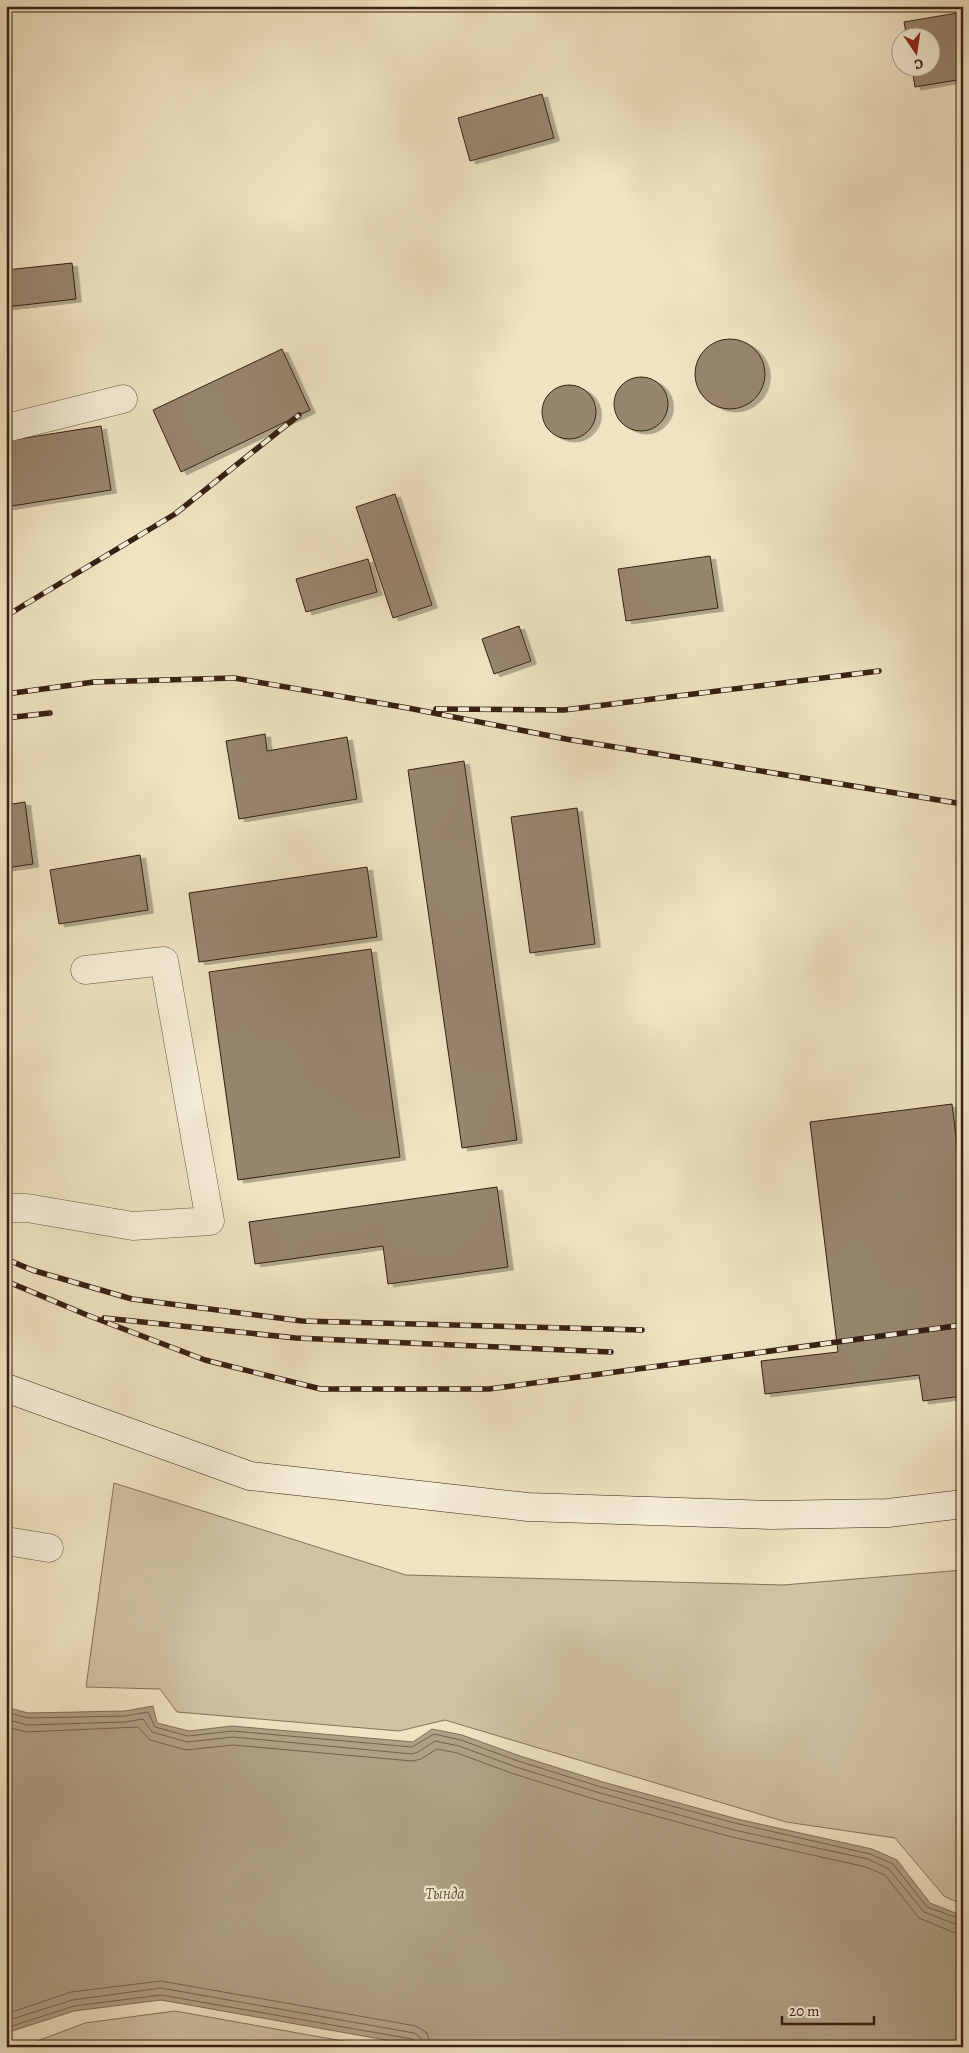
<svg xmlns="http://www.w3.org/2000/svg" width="969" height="2053" font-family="Alegreya,serif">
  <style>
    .green { fill: #d0c2a4; stroke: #84715c }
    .water { fill: #b0a186; stroke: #806d58 }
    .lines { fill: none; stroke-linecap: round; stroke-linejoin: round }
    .shore { stroke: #74604d; stroke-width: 1 }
    .building { fill: #97856e; stroke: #372014; filter: url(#shadow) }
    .street-casing { stroke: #65513f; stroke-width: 29 }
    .secondary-casing { stroke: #372014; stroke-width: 29 }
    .street { stroke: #f5edd7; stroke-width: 28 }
    .secondary { stroke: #f5edd7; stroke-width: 28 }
    .rail-casing { stroke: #372014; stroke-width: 5.5 }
    .rail { stroke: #f5edd7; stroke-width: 4; stroke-dasharray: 11; stroke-linecap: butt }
    .labels { text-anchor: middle; stroke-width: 4.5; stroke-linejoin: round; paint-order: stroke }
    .water-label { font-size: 16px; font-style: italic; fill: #614d3c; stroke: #f5edd7 }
  </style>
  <defs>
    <filter id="shadow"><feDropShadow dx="5.5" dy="3" stdDeviation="0" flood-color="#0004"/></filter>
  </defs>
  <rect width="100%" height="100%" fill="#efe3c1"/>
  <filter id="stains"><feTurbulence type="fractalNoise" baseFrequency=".004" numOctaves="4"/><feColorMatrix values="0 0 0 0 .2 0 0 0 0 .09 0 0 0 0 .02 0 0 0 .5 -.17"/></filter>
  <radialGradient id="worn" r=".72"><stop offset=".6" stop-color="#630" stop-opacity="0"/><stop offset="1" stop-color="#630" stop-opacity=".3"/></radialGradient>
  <g class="green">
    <path d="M114 1483 406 1575 783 1585 963 1570V1905L944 1896 895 1838 786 1822 445 1720 399 1731 177 1712 160 1689 86 1687Z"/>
    <path d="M175 2011 376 2047H27L32 2043 85 2023Z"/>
  </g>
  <path class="water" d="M153 1706 157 1723 189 1731 232 1726 413 1742 432 1729 462 1735 520 1756 603 1782 737 1819 872 1849 897 1860 930 1903 963 1916V2047H425L161 2000 74 2011 6 2033V1707L28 1713 125 1711Z"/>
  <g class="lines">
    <g class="shore">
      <path d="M6 1712 28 1718 125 1716 148 1712 155 1727 188 1736 233 1731 412 1747 434 1734 461 1740 518 1761 601 1787 735 1823 870 1854 893 1864 927 1907 963 1920"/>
      <path d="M6 1719 27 1725 125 1722 143 1719 152 1732 187 1742 233 1737 412 1754 418 1752 435 1741 459 1746 516 1767 600 1793 734 1830 868 1859 889 1869 924 1912 963 1927"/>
      <path d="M6 1727 27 1732 138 1727 150 1740 186 1750 233 1745 412 1761 421 1759 437 1749 457 1753 514 1774 597 1800 732 1837 866 1867 885 1875 919 1918 955 1933 963 1934"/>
      <path d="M6 2014 71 1992 161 1981 416 2026 427 2033 431 2047"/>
      <path d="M6 2021 72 2000 161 1988 414 2033 421 2038 424 2047"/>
      <path d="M6 2028 74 2006 161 1995 412 2039 416 2042 417 2047"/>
    </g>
  </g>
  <g class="building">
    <path d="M963 12V79L915 87 912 68H932V38H907L904 22Z"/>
    <path d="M542 94 554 138 470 161 458 118Z"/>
    <path d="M72 263 76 299 6 307V270Z"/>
    <circle cx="730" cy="374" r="35"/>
    <path d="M282 349 310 410 181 472 153 410Z"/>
    <circle cx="641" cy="404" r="27"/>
    <circle cx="569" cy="412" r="27"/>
    <path d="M101 426 111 490 6 507V441Z"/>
    <path d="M395 494 432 605 393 618 356 507Z"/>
    <path d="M710 556 718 608 626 621 618 569Z"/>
    <path d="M368 559 377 592 306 612 296 579Z"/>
    <path d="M519 626 531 661 494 674 482 639Z"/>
    <path d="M265 734 267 751 347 737 357 799 239 819 226 741Z"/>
    <path d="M464 761 517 1140 462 1148 408 770Z"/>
    <path d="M25 802 33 864 6 868V805Z"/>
    <path d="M577 808 595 944 530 953 511 817Z"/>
    <path d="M140 855 148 910 59 924 50 870Z"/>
    <path d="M367 867 377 937 199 962 189 893Z"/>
    <path d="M371 949 400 1157 238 1180 209 972Z"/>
    <path d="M952 1104 963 1195V1396L923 1401 919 1375 765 1394 761 1361 838 1352 810 1122Z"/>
    <path d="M497 1187 508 1267 388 1284 383 1246 255 1264 249 1222Z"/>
  </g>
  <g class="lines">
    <g class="street-casing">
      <g id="street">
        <path d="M6 428 123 399"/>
        <path d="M6 1208H27L133 1226 210 1221 164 961 85 970"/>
        <path d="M6 1541 49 1548"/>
      </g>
    </g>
    <g class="secondary-casing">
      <path id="secondary" d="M6 1388 250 1476 528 1507 770 1515 888 1513 963 1504"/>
    </g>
    <use href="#street" class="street"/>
    <use href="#secondary" class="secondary"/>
    <g class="rail-casing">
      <g id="rail">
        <path d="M6 616 175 514 299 415"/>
        <path d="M6 694 94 682 234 678 408 708 566 739 963 804"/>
        <path d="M436 709 564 710 879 671"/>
        <path d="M6 718 50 713"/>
        <path d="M6 1259 32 1270 132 1299 302 1321 642 1330"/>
        <path d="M6 1281 87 1315 205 1360 321 1389H489L963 1325"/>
        <path d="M104 1318 296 1338 611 1352"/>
      </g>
    </g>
    <use href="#rail" class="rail"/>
  </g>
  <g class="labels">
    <g class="water-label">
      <text x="445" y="1899">Тында</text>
    </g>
  </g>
  <rect width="969" height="2053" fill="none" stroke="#efe3c1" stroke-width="25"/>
  <rect x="8" y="8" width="954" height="2038" fill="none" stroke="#372014" stroke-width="2.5"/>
  <rect x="12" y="12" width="944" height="2028" fill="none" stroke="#372014"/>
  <g transform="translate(916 52) rotate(167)"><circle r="24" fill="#f5edd7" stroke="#a99b89"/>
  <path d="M0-4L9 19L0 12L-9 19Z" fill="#8f2418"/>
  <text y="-8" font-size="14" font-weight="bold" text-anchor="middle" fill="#372014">С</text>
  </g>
  <path d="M782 2016v8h92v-8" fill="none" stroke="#372014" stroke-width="2.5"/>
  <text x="789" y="2016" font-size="15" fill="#372014" stroke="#f5edd7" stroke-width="4" paint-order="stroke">20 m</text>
  <rect width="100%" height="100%" filter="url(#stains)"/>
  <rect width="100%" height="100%" fill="url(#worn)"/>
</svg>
